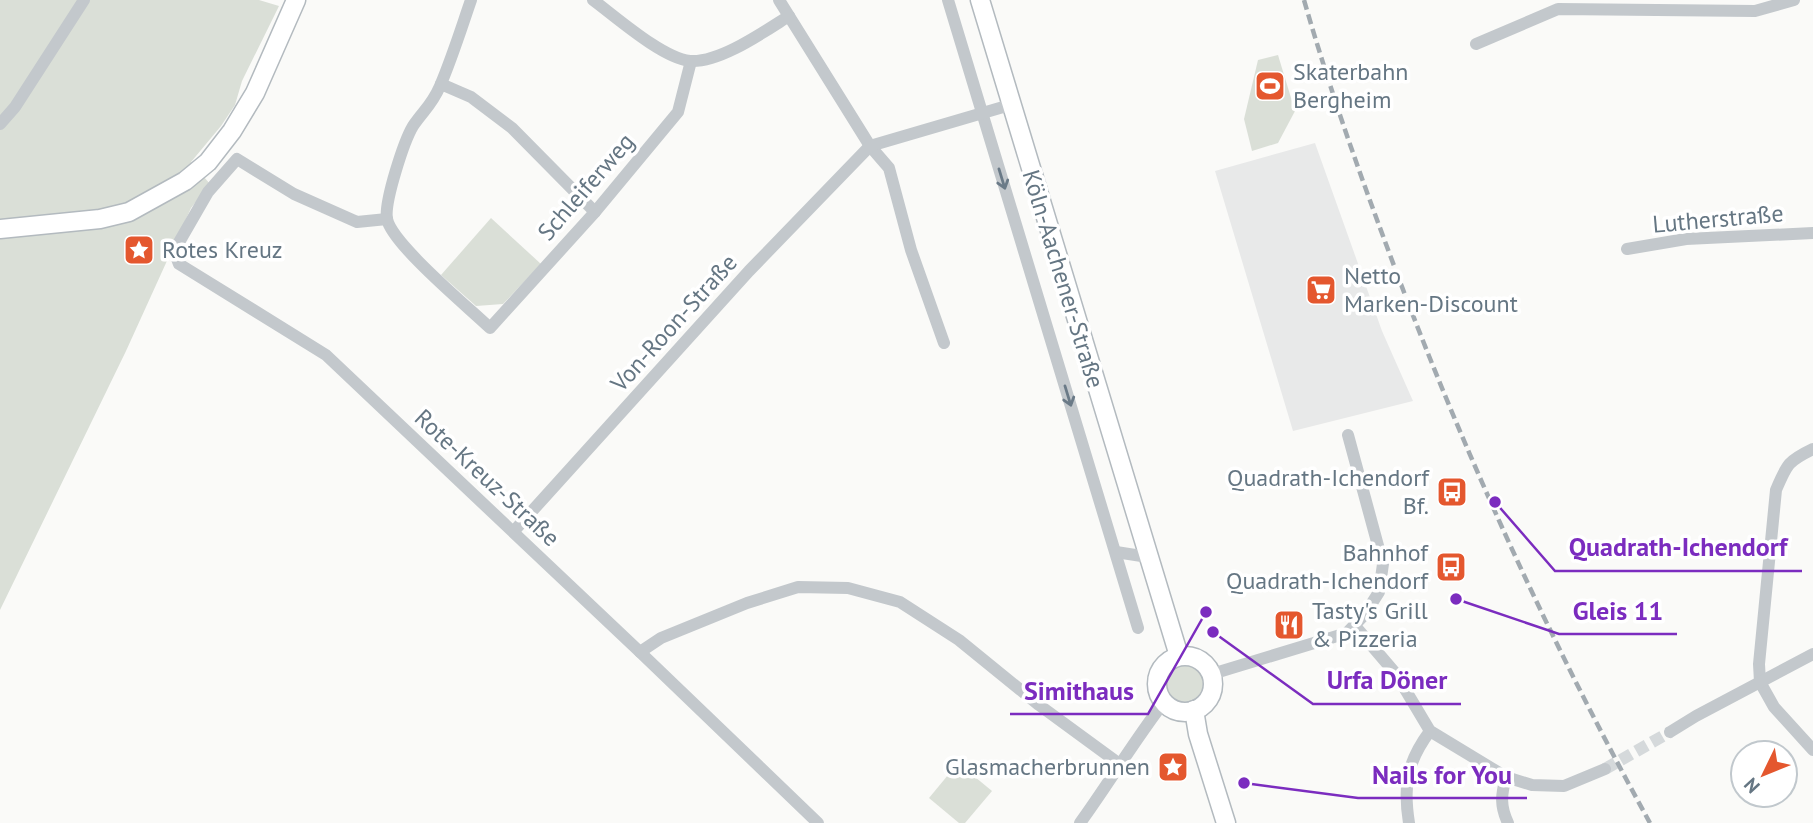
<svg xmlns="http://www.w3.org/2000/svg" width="1813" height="823" font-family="'PT Sans',sans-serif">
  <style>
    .built { fill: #e8e9e9 }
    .green { fill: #dadfd7 }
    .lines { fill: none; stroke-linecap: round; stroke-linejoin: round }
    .street-tunnel { stroke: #d5d9db; stroke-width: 12; stroke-dasharray: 12 6; stroke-linecap: butt }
    .secondary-casing { stroke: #b3babf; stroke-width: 21 }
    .street { stroke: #c3c8cc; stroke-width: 12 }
    .secondary { stroke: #fff; stroke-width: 18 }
    .rail { stroke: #a2aab0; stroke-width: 4.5; stroke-dasharray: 10 5; stroke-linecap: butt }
    .oneway { stroke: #6a7a87 }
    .labels { text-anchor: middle; stroke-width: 7; stroke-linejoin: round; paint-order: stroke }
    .poi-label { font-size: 24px; fill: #657683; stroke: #fff; text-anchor: start }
    .street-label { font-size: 24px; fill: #657683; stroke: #fff }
    .leader { fill: none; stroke: #7b2cbf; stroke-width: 2.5 }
    .callout-dot { fill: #7b2cbf; stroke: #fff; stroke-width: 2.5 }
    .callout-label { font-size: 26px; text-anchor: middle; font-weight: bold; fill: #7b2cbf; stroke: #fff; stroke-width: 7; stroke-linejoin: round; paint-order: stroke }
  </style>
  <rect width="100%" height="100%" fill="#fafaf8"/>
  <path class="built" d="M1315 143 1382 331 1413 401 1293 431 1215 171Z"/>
  <g class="green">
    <path d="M0 0H259L279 6 242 81 235 105 221 126 191 162 210 184 191 208 126 351 0 610Z"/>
    <path d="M1278 55 1295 111 1278 143 1252 151 1244 119 1258 60Z"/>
    <path d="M491 218 541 264 503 304 476 306 441 275Z"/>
    <circle cx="1185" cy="684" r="19"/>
    <path d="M958 763 992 791 965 823H959L929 798Z"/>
  </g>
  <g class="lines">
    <path class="street-tunnel" d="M1605 769 1670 732"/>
    <g class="secondary-casing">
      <g id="secondary">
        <path d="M980 0 1179 656"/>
        <path d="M0 229 100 219 129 212 185 181 208 162 232 131 255 93 296 0"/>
        <circle cx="1185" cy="684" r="28"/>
        <path d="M1194 710 1198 734 1226 823"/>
      </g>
    </g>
    <g class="street">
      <path d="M471 0C461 29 452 58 440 86 432 105 423 111 413 126 404 141 384 202 387 219 392 244 468 307 490 328L595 212 678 112 691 61"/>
      <path d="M593 0C616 17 662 58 690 61 720 63 765 31 789 16"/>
      <path d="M779 0 870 146 889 168 911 250 944 343"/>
      <path d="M948 0 1138 628"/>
      <path d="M1476 44 1558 9 1755 11 1794 0"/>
      <path d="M441 84 471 97 512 128 595 212"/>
      <path d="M0 124 15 107 84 0"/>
      <path d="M387 219 357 222 294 194 237 159 208 192 174 251 179 264 326 355 640 652 818 823"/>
      <path d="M1627 249 1686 239 1813 233"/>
      <path d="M1813 449C1788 461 1787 464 1776 490L1759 664 1760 682 1774 707 1813 750"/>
      <path d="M514 531 749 271 870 146 1010 105"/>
      <path d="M1116 552 1148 557"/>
      <path d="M1355 626 1396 674 1430 731 1506 777 1532 785 1564 786 1605 769"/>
      <path d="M640 652 661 638 747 603 798 587 848 588 900 602 959 640 1039 705 1121 765"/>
      <path d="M1212 674 1347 633 1365 614 1379 592 1383 564 1348 435"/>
      <path d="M1670 732 1696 716 1813 654"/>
      <path d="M1506 777C1501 795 1500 806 1508 823"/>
      <path d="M1080 823C1109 783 1134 741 1164 702"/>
      <path d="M1409 823C1403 785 1407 762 1430 731"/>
    </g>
    <use href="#secondary" class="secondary"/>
    <path class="rail" d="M1304 0C1327 80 1354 158 1383 236 1457 438 1546 634 1650 823"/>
  </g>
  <defs><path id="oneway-shaft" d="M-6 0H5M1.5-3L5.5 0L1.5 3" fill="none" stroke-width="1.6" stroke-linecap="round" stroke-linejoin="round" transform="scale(1.75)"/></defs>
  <g class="oneway">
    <use href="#oneway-shaft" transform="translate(1002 179) rotate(73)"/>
    <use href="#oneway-shaft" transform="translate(1068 396) rotate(73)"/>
  </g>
  <defs>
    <g id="stadium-square" transform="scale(1.575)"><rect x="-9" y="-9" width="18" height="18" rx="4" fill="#e4572e" stroke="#fff"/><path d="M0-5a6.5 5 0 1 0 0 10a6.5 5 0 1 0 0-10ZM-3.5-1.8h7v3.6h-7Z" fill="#fff"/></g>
    <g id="sight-square" transform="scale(1.575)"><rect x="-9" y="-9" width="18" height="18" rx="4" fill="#e4572e" stroke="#fff"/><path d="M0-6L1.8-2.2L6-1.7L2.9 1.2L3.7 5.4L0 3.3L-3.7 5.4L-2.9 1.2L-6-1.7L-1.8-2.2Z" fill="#fff"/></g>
    <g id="supermarket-square" transform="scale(1.575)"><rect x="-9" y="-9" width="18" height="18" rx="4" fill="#e4572e" stroke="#fff"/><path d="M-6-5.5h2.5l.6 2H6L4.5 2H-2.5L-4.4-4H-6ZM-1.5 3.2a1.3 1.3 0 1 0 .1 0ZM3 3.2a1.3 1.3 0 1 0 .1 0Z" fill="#fff"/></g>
    <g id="bus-square" transform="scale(1.575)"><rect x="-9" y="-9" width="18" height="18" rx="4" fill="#e4572e" stroke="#fff"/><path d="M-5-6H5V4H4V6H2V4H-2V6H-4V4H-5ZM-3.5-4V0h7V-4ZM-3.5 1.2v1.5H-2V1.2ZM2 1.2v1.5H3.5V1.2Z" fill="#fff"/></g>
    <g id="restaurant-square" transform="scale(1.575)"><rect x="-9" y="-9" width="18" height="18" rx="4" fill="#e4572e" stroke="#fff"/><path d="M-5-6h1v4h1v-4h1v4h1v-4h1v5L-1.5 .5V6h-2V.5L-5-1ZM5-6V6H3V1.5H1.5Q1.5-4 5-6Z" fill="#fff"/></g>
  </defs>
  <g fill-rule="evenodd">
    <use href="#stadium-square" x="1270" y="86"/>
    <use href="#sight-square" x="139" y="250"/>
    <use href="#supermarket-square" x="1321" y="290"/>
    <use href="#bus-square" x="1452" y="492"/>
    <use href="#bus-square" x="1451" y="567"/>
    <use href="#restaurant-square" x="1289" y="625"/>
    <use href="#sight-square" x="1173" y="767"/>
  </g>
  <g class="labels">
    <g class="poi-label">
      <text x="1293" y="80">Skaterbahn<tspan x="1293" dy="28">Bergheim</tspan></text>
      <text x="162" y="258">Rotes Kreuz</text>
      <text x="1344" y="284">Netto<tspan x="1344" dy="28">Marken-Discount</tspan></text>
      <text x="1429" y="486" text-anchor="end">Quadrath-Ichendorf<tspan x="1429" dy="28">Bf.</tspan></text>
      <text x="1428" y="561" text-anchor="end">Bahnhof<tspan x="1428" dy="28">Quadrath-Ichendorf</tspan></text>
      <text x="1312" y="619">Tasty's Grill<tspan x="1312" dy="28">&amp; Pizzeria</tspan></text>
      <text x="1150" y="775" text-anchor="end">Glasmacherbrunnen</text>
    </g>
    <g class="street-label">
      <text transform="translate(586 187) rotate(-49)" y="8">Schleiferweg</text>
      <text transform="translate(1718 219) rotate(-5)" y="8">Lutherstraße</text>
      <text transform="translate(1063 279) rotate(73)" y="8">Köln-Aachener-Straße</text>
      <text transform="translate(674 323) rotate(-48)" y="8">Von-Roon-Straße</text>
      <text transform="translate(487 478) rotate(43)" y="8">Rote-Kreuz-Straße</text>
    </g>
  </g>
  <path class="leader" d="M1495 502L1555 571H1802M1456 599L1559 634H1677M1213 632L1313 704H1461M1206 612L1148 714H1010M1244 783L1358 798H1527"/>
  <g class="callout-dot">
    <circle cx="1495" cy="502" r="7"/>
    <circle cx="1456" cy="599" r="7"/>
    <circle cx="1213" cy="632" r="7"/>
    <circle cx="1206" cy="612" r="7"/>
    <circle cx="1244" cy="783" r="7"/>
  </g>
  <g class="callout-label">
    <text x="1678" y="556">Quadrath-Ichendorf</text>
    <text x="1618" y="620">Gleis 11</text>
    <text x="1387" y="689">Urfa Döner</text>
    <text x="1079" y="700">Simithaus</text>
    <text x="1442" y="784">Nails for You</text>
  </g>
  <g transform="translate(1764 774) rotate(227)"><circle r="33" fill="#ffffff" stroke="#c1c8cd" stroke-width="2"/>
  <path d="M0-5L12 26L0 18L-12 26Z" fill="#e4572e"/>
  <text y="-10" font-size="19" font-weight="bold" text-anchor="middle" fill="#657683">N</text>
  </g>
</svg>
